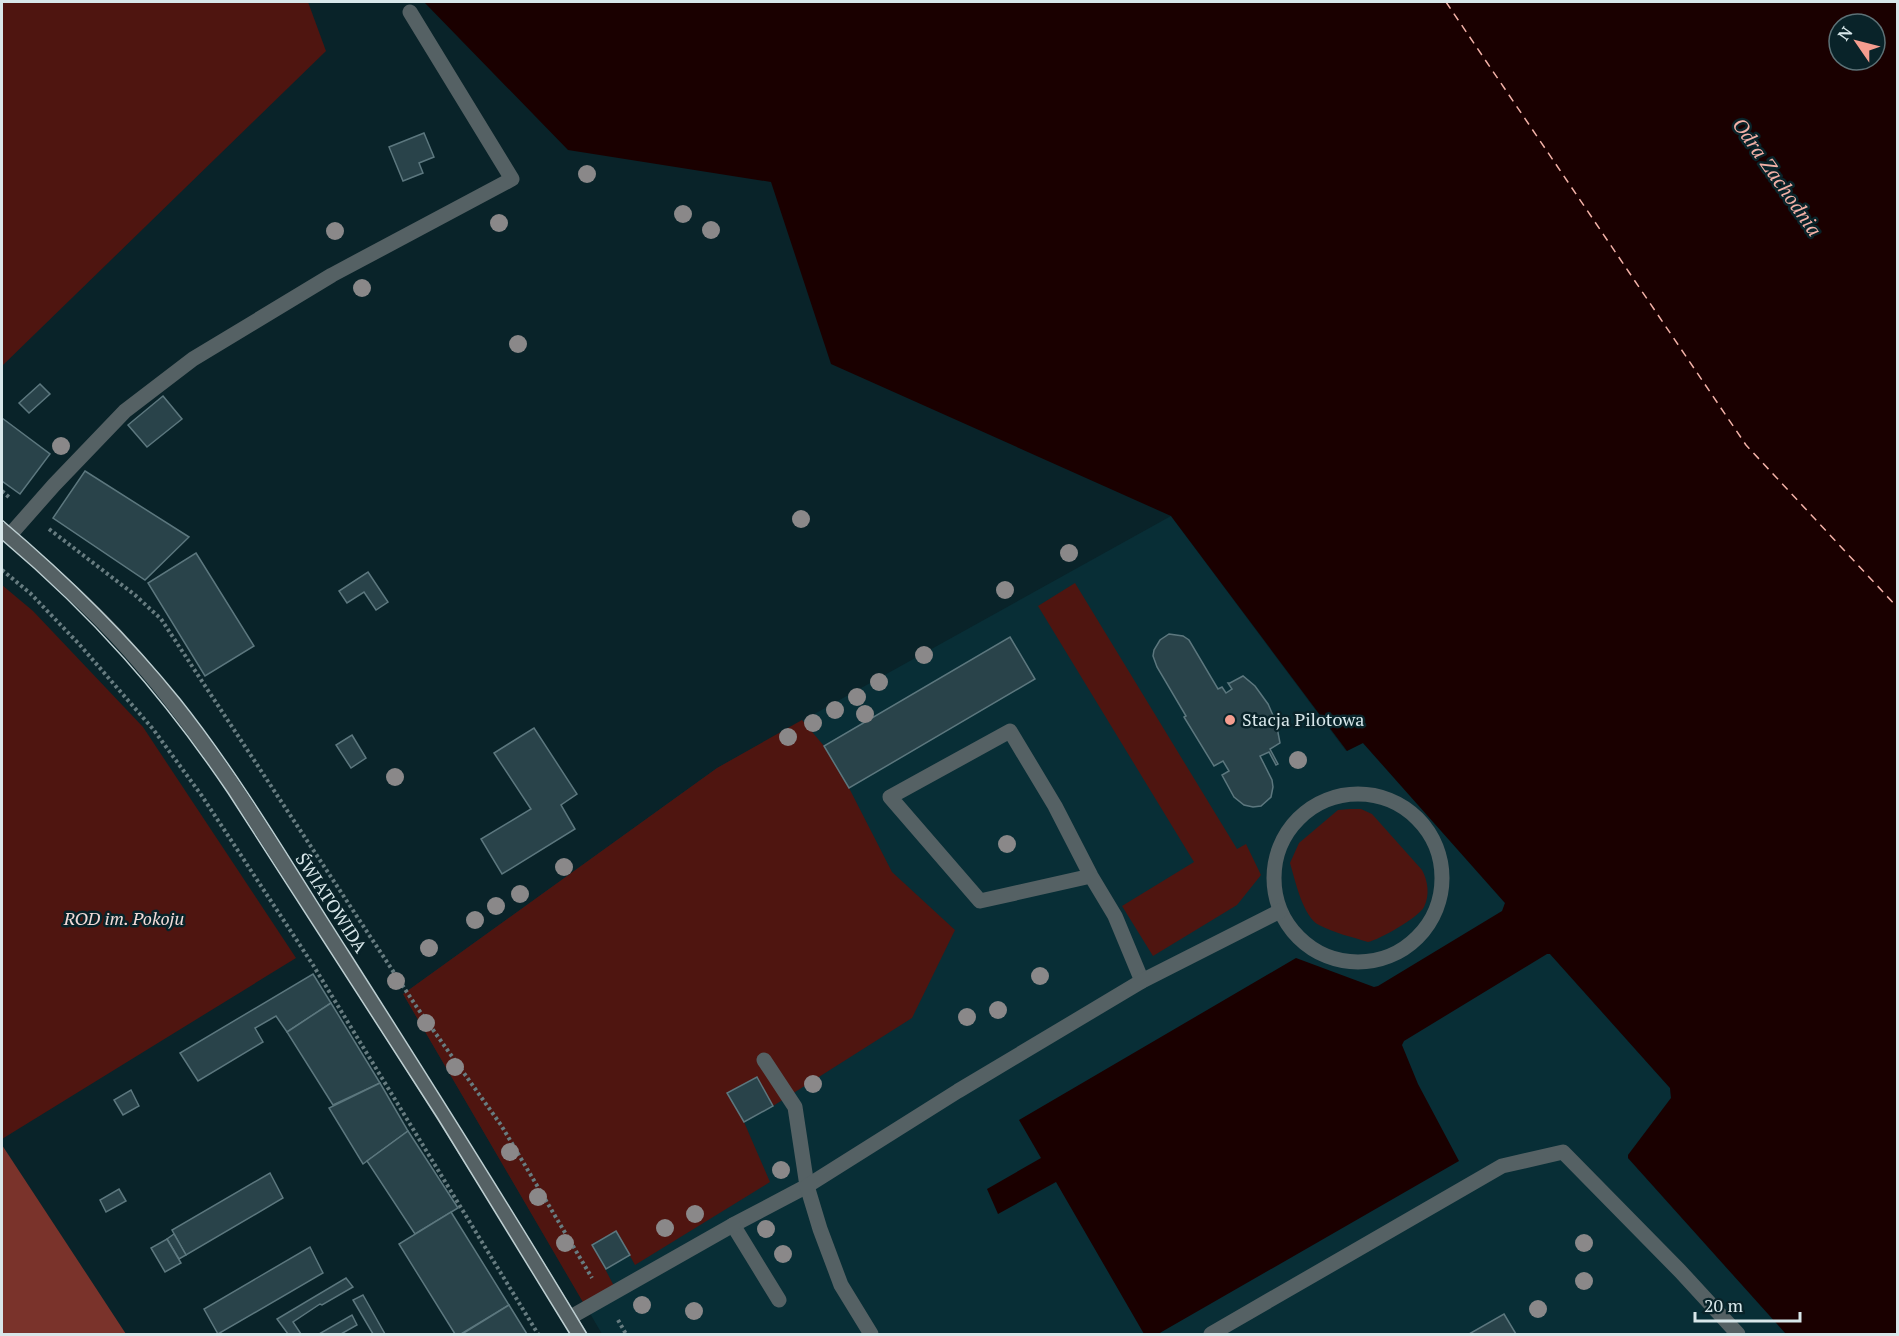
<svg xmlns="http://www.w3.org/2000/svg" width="1899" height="1336" font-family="'PT Serif',serif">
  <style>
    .built { fill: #082e36 }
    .green { fill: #4f1510 }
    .forest { fill: #7a332b }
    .water { fill: #1a0000; fill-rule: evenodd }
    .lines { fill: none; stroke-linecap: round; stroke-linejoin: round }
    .ferry { stroke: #f3b1a7; stroke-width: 1.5; stroke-dasharray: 8 6; stroke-linecap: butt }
    .building { fill: #29434a; stroke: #5c777e; stroke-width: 1.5 }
    .path { stroke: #677c80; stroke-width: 4; stroke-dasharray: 3 3; stroke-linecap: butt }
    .minor { stroke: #556164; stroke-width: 15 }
    .tram { stroke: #bdced1; stroke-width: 1.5 }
    .tree { fill: #8a8889 }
    .poi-dot { fill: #f59d8f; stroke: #092329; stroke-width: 2 }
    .labels { text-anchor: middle; stroke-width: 5; stroke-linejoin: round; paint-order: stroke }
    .poi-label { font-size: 18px; fill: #d8e7ea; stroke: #092329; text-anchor: start }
    .street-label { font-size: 18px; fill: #d8e7ea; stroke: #092329 }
    .park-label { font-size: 18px; font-style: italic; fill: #f3dbd8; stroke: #092329 }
    .water-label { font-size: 20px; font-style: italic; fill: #f3b1a7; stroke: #092329 }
  </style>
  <rect width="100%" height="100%" fill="#092329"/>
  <path class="built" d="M1171 516 1346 751 1363 743 1505 903 1503 911 1547 953 1550 954 1670 1088 1671 1098 1628 1155V1158L1786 1334H602L403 994 717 768Z"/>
  <g class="green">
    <path d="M2 2H308L326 51 2 366Z"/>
    <path d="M1075 583 1237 849 1246 844 1261 875 1237 905 1153 956 1122 906 1194 862 1038 606Z"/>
    <path d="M2 585 33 611 143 727 296 958 2 1139Z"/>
    <path d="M802 720 824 746 849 788 892 872 955 930 912 1018 773 1106 757 1077 727 1093 744 1122 770 1182 635 1265 616 1231 592 1244 614 1286 584 1304 403 994 717 768Z"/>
    <path d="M1350 809H1361L1372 814 1422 870C1428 881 1430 895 1424 907 1419 917 1379 940 1368 942 1352 937 1334 933 1319 925 1303 917 1295 880 1290 863L1299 843 1338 810Z"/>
  </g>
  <path class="forest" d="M2 1145 126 1334H2Z"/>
  <path class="water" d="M424 2H1897V1334H1786L1628 1158V1155L1671 1098 1670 1088 1550 954H1547L1404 1041 1402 1045 1418 1084 1459 1161 1158 1334H1144L1056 1182 998 1214 987 1189 1041 1158 1019 1120 1296 958 1374 987 1378 986 1502 911 1505 903 1363 743 1347 751 1171 516 831 364 771 182 568 150ZM1839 24H1875V60H1839Z"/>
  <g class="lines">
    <path class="ferry" d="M1446 2 1746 445 1898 608"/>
  </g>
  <g class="building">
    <path d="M424 133 434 157 419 163 423 173 403 181 389 147Z"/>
    <path d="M40 384 50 394 29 413 19 403Z"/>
    <path d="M163 396 182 419 147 447 128 425Z"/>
    <path d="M2 418 50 454 20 494 2 481Z"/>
    <path d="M85 471 189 537 145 580 53 518Z"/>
    <path d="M196 553 254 646 205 676 148 583Z"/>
    <path d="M368 572 388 602 376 610 364 592 347 603 339 591Z"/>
    <path d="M1169 634 1183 636 1189 640 1218 689 1222 687 1226 693 1232 689 1228 683H1230L1243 676 1255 686 1268 704 1276 722 1280 743 1270 749 1278 764 1276 765 1269 752 1260 756 1272 780 1273 787 1271 797 1261 806 1253 807 1244 805 1234 797 1222 775 1229 771 1223 761 1214 766 1184 717 1186 716 1157 667 1153 656 1154 650 1160 640Z"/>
    <path d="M1010 637 1035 679 849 788 824 746Z"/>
    <path d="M534 728 577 794 561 805 575 829 502 874 481 839 531 809 494 753Z"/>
    <path d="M352 735 366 758 351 768 336 745Z"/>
    <path d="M313 974 331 1003 287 1032 276 1016 255 1028 263 1042 198 1081 180 1053Z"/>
    <path d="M331 1003 380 1083 333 1105 287 1032Z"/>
    <path d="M757 1077 773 1106 744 1122 727 1093Z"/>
    <path d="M380 1083 408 1131 363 1164 329 1108Z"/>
    <path d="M131 1090 139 1106 123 1115 114 1100Z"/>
    <path d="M408 1131 458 1208 415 1234 367 1161Z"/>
    <path d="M270 1173 283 1198 186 1255 172 1230Z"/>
    <path d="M119 1189 126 1201 106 1212 100 1200Z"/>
    <path d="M451 1212 509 1305 461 1334H455L399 1244Z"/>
    <path d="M616 1231 630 1255 606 1269 592 1245Z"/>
    <path d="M174 1234 186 1255 179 1259 167 1239Z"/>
    <path d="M167 1239 181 1263 165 1272 151 1248Z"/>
    <path d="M310 1247 323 1273 218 1334 204 1309Z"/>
    <path d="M346 1278 353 1287 322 1305 320 1304 293 1322 301 1334H288L277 1319Z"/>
    <path d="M363 1295 385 1334H373L353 1300Z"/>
    <path d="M509 1305 527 1334H462Z"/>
    <path d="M1504 1314 1516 1334H1469Z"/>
    <path d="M352 1315 357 1325 341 1334H319Z"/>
  </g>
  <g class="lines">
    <g class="path">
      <path d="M2 491 10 498"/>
      <path d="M49 529 135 595 161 619 416 1006 501 1125 592 1278"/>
      <path d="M2 570 30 593 79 644 153 729 202 796 313 965 538 1334"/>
      <path d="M618 1320 626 1334"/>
    </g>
    <g class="minor">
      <path d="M2 530C46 568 90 606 129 650 211 742 274 850 340 953 421 1079 501 1206 579 1334"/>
      <path d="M9 536 54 485 125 411 193 359 332 275 512 179 410 12"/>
      <circle cx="1358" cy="878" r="84"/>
      <path d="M1091 876 980 901 890 797 1010 731 1055 806 1091 876 1115 916 1142 981"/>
      <path d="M764 1060 795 1107 807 1186 733 1225 779 1300"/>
      <path d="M569 1318 733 1225"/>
      <path d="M871 1334 841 1285 820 1229 807 1186 958 1091 1142 981 1280 911"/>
      <path d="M1211 1334 1502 1166 1563 1152 1680 1271 1738 1334"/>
    </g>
    <g class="tram">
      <path d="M2 520C67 575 126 632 180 699 242 777 295 868 349 952 430 1079 510 1206 587 1334"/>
      <path d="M2 540C93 617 161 694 228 793L438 1119 570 1334"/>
    </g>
  </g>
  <g class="tree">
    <circle cx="587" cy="174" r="9"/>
    <circle cx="683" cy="214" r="9"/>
    <circle cx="499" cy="223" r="9"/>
    <circle cx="711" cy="230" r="9"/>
    <circle cx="335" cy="231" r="9"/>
    <circle cx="362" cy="288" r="9"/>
    <circle cx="518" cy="344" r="9"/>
    <circle cx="61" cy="446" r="9"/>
    <circle cx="801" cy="519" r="9"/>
    <circle cx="1069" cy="553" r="9"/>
    <circle cx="1005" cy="590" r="9"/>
    <circle cx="924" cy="655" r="9"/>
    <circle cx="879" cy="682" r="9"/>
    <circle cx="857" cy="697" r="9"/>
    <circle cx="835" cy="710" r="9"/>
    <circle cx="865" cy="714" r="9"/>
    <circle cx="813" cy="723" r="9"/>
    <circle cx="788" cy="737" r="9"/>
    <circle cx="1298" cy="760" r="9"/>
    <circle cx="395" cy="777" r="9"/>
    <circle cx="1007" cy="844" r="9"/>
    <circle cx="564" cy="867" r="9"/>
    <circle cx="520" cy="894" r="9"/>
    <circle cx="496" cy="906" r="9"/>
    <circle cx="475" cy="920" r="9"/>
    <circle cx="429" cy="948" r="9"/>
    <circle cx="1040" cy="976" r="9"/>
    <circle cx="396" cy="981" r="9"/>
    <circle cx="998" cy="1010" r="9"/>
    <circle cx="967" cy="1017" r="9"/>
    <circle cx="426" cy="1023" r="9"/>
    <circle cx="455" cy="1067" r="9"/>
    <circle cx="813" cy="1084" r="9"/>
    <circle cx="510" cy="1152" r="9"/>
    <circle cx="781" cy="1170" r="9"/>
    <circle cx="538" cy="1197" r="9"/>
    <circle cx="695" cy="1214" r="9"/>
    <circle cx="665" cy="1228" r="9"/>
    <circle cx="766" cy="1229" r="9"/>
    <circle cx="565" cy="1243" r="9"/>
    <circle cx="1584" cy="1243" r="9"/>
    <circle cx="783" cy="1254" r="9"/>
    <circle cx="1584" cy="1281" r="9"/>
    <circle cx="642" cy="1305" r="9"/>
    <circle cx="1538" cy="1309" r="9"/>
    <circle cx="694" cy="1311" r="9"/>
  </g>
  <circle class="poi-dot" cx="1230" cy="720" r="6"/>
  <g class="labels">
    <g class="poi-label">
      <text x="1242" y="726">Stacja Pilotowa</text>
    </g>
    <g class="street-label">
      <text transform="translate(331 903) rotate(57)" y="6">ŚWIATOWIDA</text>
    </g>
    <g class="park-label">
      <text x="124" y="925">ROD im. Pokoju</text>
    </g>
    <g class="water-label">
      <text transform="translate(1777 177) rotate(55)" y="7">Odra Zachodnia</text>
    </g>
  </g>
  <rect width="1899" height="1336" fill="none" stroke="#d8e7ea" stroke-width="6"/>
  <g transform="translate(1857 42) rotate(305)"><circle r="28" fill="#092329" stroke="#5c7176" stroke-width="1.5"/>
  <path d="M0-4.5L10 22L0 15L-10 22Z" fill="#f59d8f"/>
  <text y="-9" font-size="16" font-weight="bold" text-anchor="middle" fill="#d8e7ea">N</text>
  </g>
  <path d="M1695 1312v9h105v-9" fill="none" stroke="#d8e7ea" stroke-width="3"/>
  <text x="1704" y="1312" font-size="18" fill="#d8e7ea" stroke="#092329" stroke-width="4.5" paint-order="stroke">20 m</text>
</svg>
